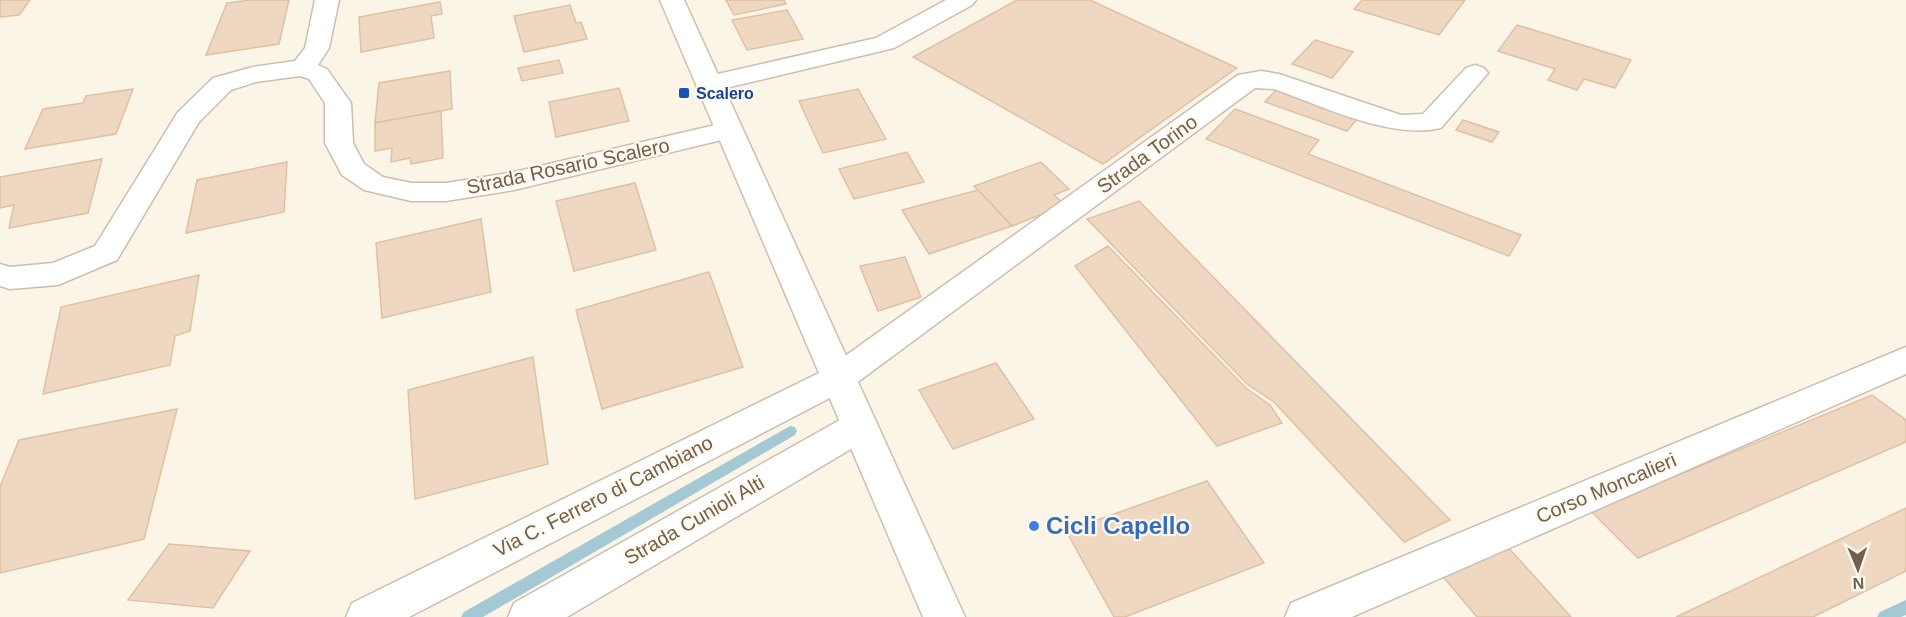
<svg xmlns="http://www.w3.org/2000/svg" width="1906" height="617" font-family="Arial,sans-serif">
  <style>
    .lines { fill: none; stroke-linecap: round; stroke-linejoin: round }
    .stream { fill: #a5c9d4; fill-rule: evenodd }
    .building { fill: #eed8c2; stroke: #e0c0a3; stroke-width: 1.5 }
    .street-casing { stroke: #ccbeaf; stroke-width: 3 }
    .secondary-casing { stroke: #cfbfac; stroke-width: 3 }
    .street { fill: #fff; fill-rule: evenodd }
    .secondary { fill: #fff; fill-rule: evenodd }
    .transit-dot { fill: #1a4fb4; stroke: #fef9ee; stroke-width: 2 }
    .shop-dot { fill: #3f7fe0; stroke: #fef9ee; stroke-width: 2 }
    .labels { text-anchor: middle; stroke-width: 4.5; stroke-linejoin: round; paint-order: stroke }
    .far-transit-label { font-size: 16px; font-weight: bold; fill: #164399; stroke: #fef9ee; text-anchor: start }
    .street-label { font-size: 20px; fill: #735f4e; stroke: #fef9ee }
    .near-shop-label { font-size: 24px; font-weight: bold; fill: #366cbe; stroke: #fef9ee; text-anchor: start }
  </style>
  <rect width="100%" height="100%" fill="#fbf5e8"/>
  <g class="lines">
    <g class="stream">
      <path d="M790 426 795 427 797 431 795 435 483 617H461L464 612Z"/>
      <path d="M1906 600V615L1901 617H1877L1880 612Z"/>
    </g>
  </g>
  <g class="building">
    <path d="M0 0H30L19 15 0 17Z"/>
    <path d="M251 0H289L279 44 206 55 227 3Z"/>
    <path d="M726 0H784L786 4 734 15Z"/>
    <path d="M1017 0H1090L1237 68 1103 164 913 57Z"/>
    <path d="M1362 0H1465L1439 35 1354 9Z"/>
    <path d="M440 2 442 14 431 16 434 38 361 52 359 17Z"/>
    <path d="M570 5 576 23 581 22 587 39 524 52 514 16Z"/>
    <path d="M787 10 803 39 747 50 732 20Z"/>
    <path d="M1517 25 1631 60 1615 88 1584 79 1577 90 1548 80 1555 69 1498 51Z"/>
    <path d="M1315 40 1353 52 1332 78 1292 64Z"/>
    <path d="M559 60 563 73 522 81 518 68Z"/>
    <path d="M450 71 452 109 375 123 379 83Z"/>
    <path d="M619 88 629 121 556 137 549 102Z"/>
    <path d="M133 89 116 134 25 149 43 109 83 103 86 96Z"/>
    <path d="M858 89 886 139 823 153 799 101Z"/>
    <path d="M1276 90 1358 118 1347 131 1265 102Z"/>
    <path d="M1235 109 1319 140 1308 154 1521 235 1509 256 1206 139Z"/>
    <path d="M441 111 443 158 411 164 410 158 391 162 392 148 375 151V123Z"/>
    <path d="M1463 120 1499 132 1492 142 1456 130Z"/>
    <path d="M907 152 924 182 854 199 839 169Z"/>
    <path d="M102 159 88 213 9 228 14 205 0 208V177Z"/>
    <path d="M287 162 284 212 186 233 197 180Z"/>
    <path d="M1041 162 1069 189 1054 195 1065 205 1012 226 974 186Z"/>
    <path d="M635 183 656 250 574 271 556 201Z"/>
    <path d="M978 190 1012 226 929 254 902 210Z"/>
    <path d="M1139 201 1450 520 1404 542 1274 402 1247 384 1087 219Z"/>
    <path d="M481 219 491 292 382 318 376 243Z"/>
    <path d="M1108 246 1246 388 1270 405 1282 423 1217 446 1075 266Z"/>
    <path d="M905 257 921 297 878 311 860 266Z"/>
    <path d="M709 272 743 367 602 409 576 310Z"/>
    <path d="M199 275 190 331 175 336 170 365 43 394 61 307Z"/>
    <path d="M533 357 548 464 415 499 408 390Z"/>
    <path d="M996 363 1034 419 953 449 919 390Z"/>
    <path d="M1872 395 1906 420V442L1638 558 1591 511Z"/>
    <path d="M177 409 144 539 0 573V487L19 440Z"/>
    <path d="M1207 481 1264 563 1125 617H1114L1066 531Z"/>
    <path d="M1906 508V571L1813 617H1676Z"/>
    <path d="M169 544 250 551 213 608 128 600Z"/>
    <path d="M1506 545 1571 617H1477L1440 573Z"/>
  </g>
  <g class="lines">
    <g class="street-casing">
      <g id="street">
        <path d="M315 0H339L329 48 318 65 327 69 351 103 353 143 364 164 383 177 411 183H446L514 172 728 122 738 124 742 130 738 136 514 190 446 201H411L364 190 342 175 325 143V103L309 79 300 76 256 82 231 90 199 122 117 260 58 285 10 289 0 286V264L10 267 53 263 95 246 178 112 213 78 253 67 295 61 305 48Z"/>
        <path d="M946 0H976L972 5 894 48 709 92 700 90 696 84 700 78 876 38Z"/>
        <path d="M1475 65 1484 68 1488 73 1441 128C1391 140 1322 106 1274 89L1255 88 851 387 409 617H346L352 603 827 369 1238 75 1261 71 1279 74 1401 115 1423 114 1466 68Z"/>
        <path d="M1906 347V374L1352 617H1285L1291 603Z"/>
        <path d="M860 412 873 416 878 426 873 436 567 617H508L514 603 847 416Z"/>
      </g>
    </g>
    <g class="secondary-casing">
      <path id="secondary" d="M660 0H684L965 617H923Z"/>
    </g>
    <use href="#street" class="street"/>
    <use href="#secondary" class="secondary"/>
  </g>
  <rect class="transit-dot" x="678" y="87" width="12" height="12" rx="3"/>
  <circle class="shop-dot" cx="1034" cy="526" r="6"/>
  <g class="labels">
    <g class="far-transit-label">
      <text x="696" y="99">Scalero</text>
    </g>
    <g class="street-label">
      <text transform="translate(1147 154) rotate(-36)" y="7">Strada Torino</text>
      <text transform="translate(568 166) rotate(-12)" y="7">Strada Rosario Scalero</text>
      <text transform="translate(1606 488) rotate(-23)" y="7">Corso Moncalieri</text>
      <text transform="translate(603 496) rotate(-27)" y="7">Via C. Ferrero di Cambiano</text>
      <text transform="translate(694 520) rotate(-30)" y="7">Strada Cunioli Alti</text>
    </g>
    <g class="near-shop-label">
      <text x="1046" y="534">Cicli Capello</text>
    </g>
  </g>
  <g transform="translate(1858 569) rotate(178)" stroke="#fef9ee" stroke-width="4.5" paint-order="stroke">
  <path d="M0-4.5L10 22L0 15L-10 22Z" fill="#735f4e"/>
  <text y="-9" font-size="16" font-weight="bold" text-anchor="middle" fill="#735f4e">N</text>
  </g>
</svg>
